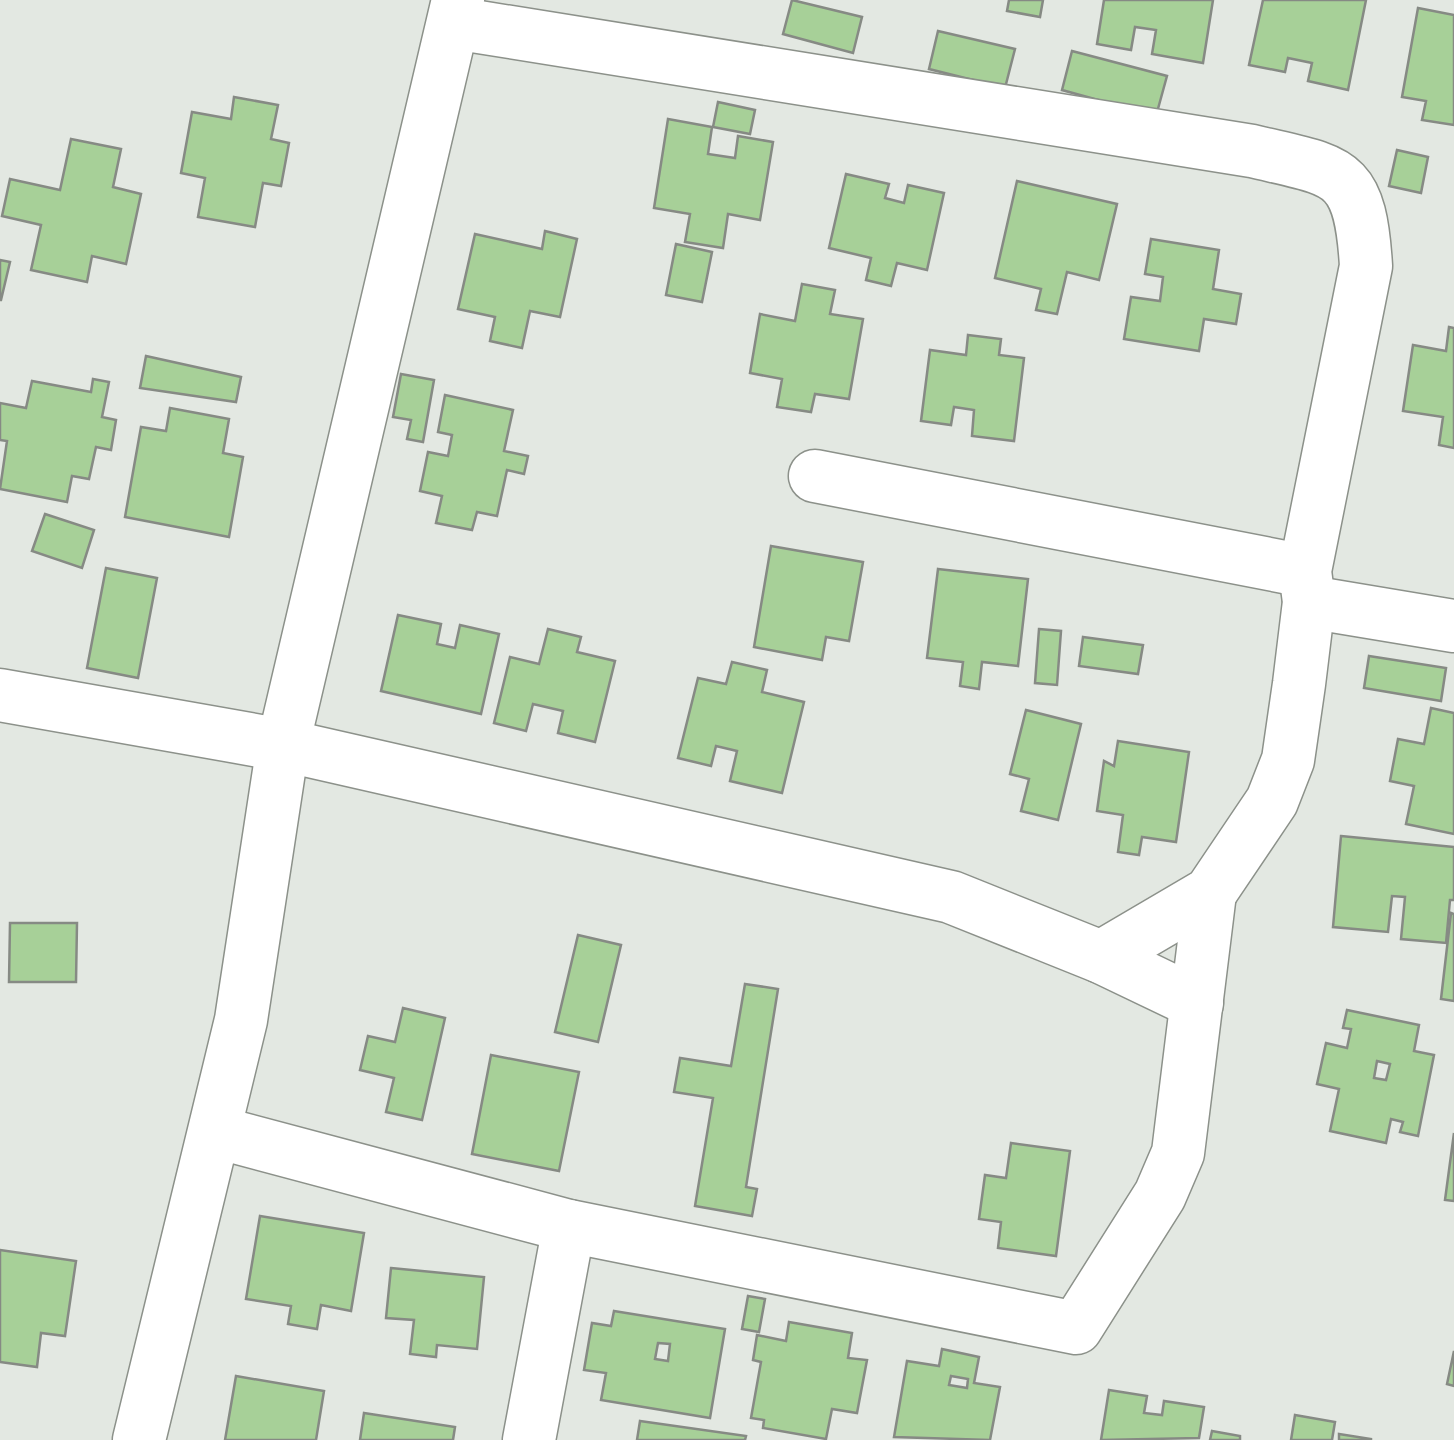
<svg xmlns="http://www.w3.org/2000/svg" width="1454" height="1440" font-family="Lato,sans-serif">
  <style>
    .building { fill: #a7d098; stroke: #868a84; stroke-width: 2.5; fill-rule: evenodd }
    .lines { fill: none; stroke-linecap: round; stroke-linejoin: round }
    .minor-casing { stroke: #8c918a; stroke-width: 55 }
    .minor { stroke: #fff; stroke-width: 52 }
  </style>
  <rect width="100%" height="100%" fill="#e3e8e2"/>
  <g class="building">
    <path d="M792 0 862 17 853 53 783 34Z"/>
    <path d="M1009 0H1043L1040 17 1007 11Z"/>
    <path d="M1104 0H1213L1203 63 1152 54 1156 30 1135 27 1131 50 1097 44Z"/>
    <path d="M1263 0H1366L1348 90 1308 81 1312 63 1288 58 1285 72 1249 65Z"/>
    <path d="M1418 8 1454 15V125L1422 120 1426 101 1402 97Z"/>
    <path d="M938 31 1015 49 1005 88 929 69Z"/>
    <path d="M1072 51 1167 76 1156 116 1062 90Z"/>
    <path d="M234 97 278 105 271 139 289 143 281 186 263 183 255 227 198 217 205 178 181 173 192 112 231 119Z"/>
    <path d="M718 102 755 110 750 134 713 127Z"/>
    <path d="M668 119 712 127 708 154 735 158 738 136 773 142 760 220 728 214 723 248 685 242 690 214 654 208Z"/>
    <path d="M71 139 121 149 113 187 141 194 126 264 92 256 87 282 31 270 41 225 2 216 10 179 60 190Z"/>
    <path d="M1397 150 1428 157 1421 193 1389 186Z"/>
    <path d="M846 174 889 184 885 198 904 203 908 185 944 193 927 270 897 263 891 286 866 280 871 258 829 248Z"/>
    <path d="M1017 181 1117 204 1099 280 1067 272 1057 314 1036 310 1041 289 995 278Z"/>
    <path d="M545 231 577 239 560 317 530 311 522 348 490 341 495 317 458 309 475 234 542 249Z"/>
    <path d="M1151 239 1219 250 1213 289 1241 294 1236 324 1204 319 1199 351 1124 339 1131 297 1160 301 1163 277 1145 274Z"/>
    <path d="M676 244 712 252 702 302 666 295Z"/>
    <path d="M0 260 10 262 1 300H0Z"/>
    <path d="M802 284 835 290 830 314 863 319 849 399 815 394 811 412 777 407 782 379 750 373 760 314 795 321Z"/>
    <path d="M1449 327 1454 328V448L1439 445 1443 417 1403 411 1413 345 1446 351Z"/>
    <path d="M968 335 1001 339 999 355 1024 358 1014 441 972 436 974 410 954 407 951 425 921 421 930 350 966 355Z"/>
    <path d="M146 356 241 377 236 402 140 388Z"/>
    <path d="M401 374 434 380 423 442 407 439 411 420 393 417Z"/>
    <path d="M93 379 109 382 102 417 116 420 111 450 96 447 89 479 72 476 67 502 0 489 7 441 0 440V403L26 408 32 381 91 392Z"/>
    <path d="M445 395 513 410 504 451 528 456 524 474 507 470 497 516 477 512 472 530 436 523 442 496 420 491 428 452 448 456 452 435 438 432Z"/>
    <path d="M170 408 229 419 223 453 243 457 229 537 125 517 141 427 166 431Z"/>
    <path d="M45 514 94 530 82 568 32 551Z"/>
    <path d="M771 546 863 562 849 641 826 637 822 660 754 647Z"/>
    <path d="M106 568 157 578 138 678 87 668Z"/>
    <path d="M938 569 1028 579 1018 666 982 662 979 689 960 686 963 662 927 658Z"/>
    <path d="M398 615 441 624 437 644 455 648 460 625 499 634 481 714 381 691Z"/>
    <path d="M548 629 581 637 577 652 615 661 595 742 558 733 563 711 533 704 526 731 494 723 510 657 539 664Z"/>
    <path d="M1039 629 1061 631 1057 685 1035 683Z"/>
    <path d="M1083 637 1143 645 1138 674 1079 666Z"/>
    <path d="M1369 656 1446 668 1441 701 1364 688Z"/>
    <path d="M732 662 767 670 762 692 804 702 782 793 730 781 737 751 716 746 711 766 678 758 698 678 726 684Z"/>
    <path d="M1431 708 1454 713V834L1406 824 1414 786 1390 781 1398 739 1424 744Z"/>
    <path d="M1026 710 1081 724 1058 820 1021 811 1029 779 1010 774Z"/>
    <path d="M1118 741 1189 752 1176 842 1142 837 1139 855 1118 852 1123 815 1097 811 1104 761 1114 766Z"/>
    <path d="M1341 836 1454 847V900H1450L1446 943 1401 939 1405 897 1392 896 1388 932 1333 927Z"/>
    <path d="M1451 913 1454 914V1001L1441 999Z"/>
    <path d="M10 923H77L76 982H9Z"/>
    <path d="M578 935 621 945 598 1042 555 1032Z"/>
    <path d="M745 984 778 989 746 1187 757 1189 752 1216 695 1206 713 1098 674 1092 680 1058 731 1066Z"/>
    <path d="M403 1008 445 1018 422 1120 386 1112 394 1078 360 1070 368 1036 395 1042Z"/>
    <path d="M1347 1010 1419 1025 1414 1051 1434 1055 1418 1136 1400 1132 1403 1122 1391 1119 1386 1143 1330 1131 1339 1089 1317 1084 1326 1043 1347 1048 1351 1029 1343 1028ZM1377 1061 1390 1064 1386 1080 1374 1078Z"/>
    <path d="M491 1055 579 1072 559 1171 472 1154Z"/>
    <path d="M1454 1133V1201L1445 1200Z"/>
    <path d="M1011 1143 1070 1151 1056 1256 998 1248 1001 1222 979 1219 985 1175 1006 1178Z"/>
    <path d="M260 1216 364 1233 351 1311 321 1305 317 1329 288 1324 291 1306 246 1299Z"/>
    <path d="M0 1250 76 1261 65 1336 41 1333 37 1367 0 1362Z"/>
    <path d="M391 1268 484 1277 477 1349 437 1345 436 1357 410 1354 414 1320 386 1318Z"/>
    <path d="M748 1296 765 1299 759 1332 742 1329Z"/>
    <path d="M614 1311 725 1329 710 1418 601 1400 606 1373 584 1370 592 1323 611 1326ZM658 1343 670 1344 668 1361 655 1359Z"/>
    <path d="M789 1322 852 1333 848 1358 867 1360 857 1413 832 1409 826 1439 763 1428 764 1420 751 1418 761 1362 753 1360 757 1335 786 1341Z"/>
    <path d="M942 1349 979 1357 974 1383 1000 1387 990 1440 894 1437 907 1361 939 1366ZM951 1376 968 1379 967 1388 949 1385Z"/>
    <path d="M1454 1351V1386L1447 1384Z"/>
    <path d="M236 1376 324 1391 316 1440H225Z"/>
    <path d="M1109 1390 1147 1396 1144 1413 1162 1415 1164 1401 1204 1407 1199 1438 1101 1440Z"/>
    <path d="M364 1413 455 1427 453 1440H360Z"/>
    <path d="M1295 1415 1335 1422 1332 1440H1291Z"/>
    <path d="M640 1421 746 1436 745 1440H637Z"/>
    <path d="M1212 1431 1240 1436V1440H1210Z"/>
    <path d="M1339 1434 1371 1439V1440H1339Z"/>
  </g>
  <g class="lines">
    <g class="minor-casing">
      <g id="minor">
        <path d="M454 23 1252 151C1340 172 1360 167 1366 266L1305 571 1309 602 1299 684 1288 760 1272 801 1210 893 1101 957"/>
        <path d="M815 476 1305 571"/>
        <path d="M1309 602 1454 626"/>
        <path d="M0 695 283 745 951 897 1101 957 1197 1003"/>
        <path d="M216 1132 569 1226 1076 1328 1160 1195 1178 1153 1210 893"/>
        <path d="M139 1440 241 1020 283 745 458 0"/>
        <path d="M529 1440 569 1226"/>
      </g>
    </g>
    <use href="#minor" class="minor"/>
  </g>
</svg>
